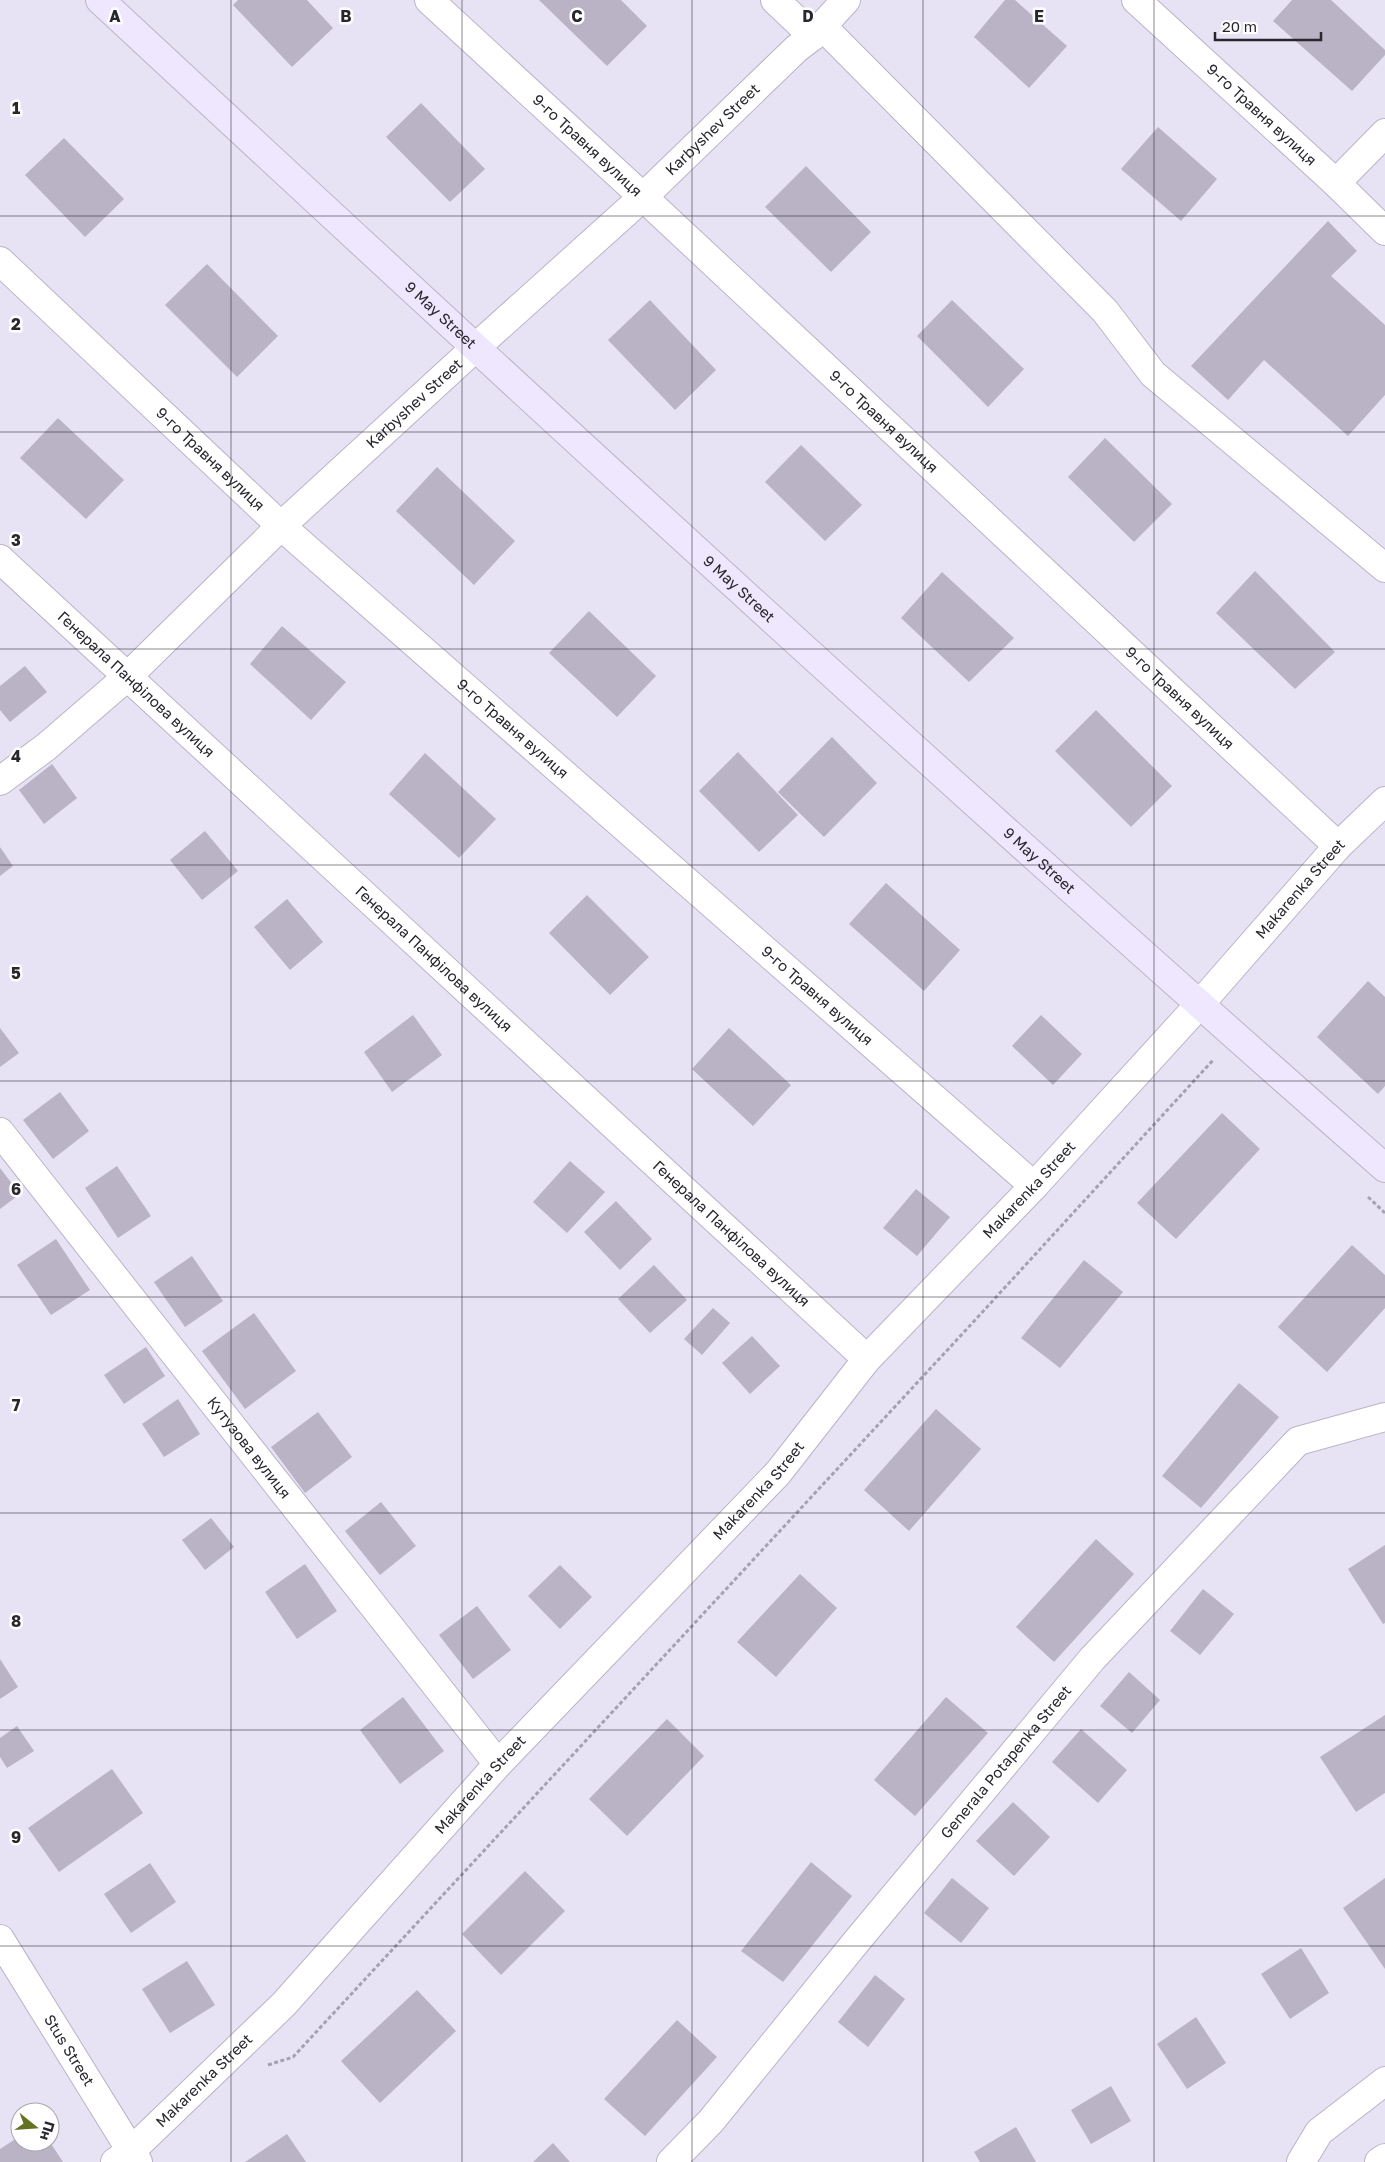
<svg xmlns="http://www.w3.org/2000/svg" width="1385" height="2162" font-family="'Golos Text',sans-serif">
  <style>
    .building { fill: #b9b3c5 }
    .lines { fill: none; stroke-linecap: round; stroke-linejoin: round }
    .minor-casing { stroke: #bab4c6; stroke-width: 30 }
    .secondary-casing { stroke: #bab4c6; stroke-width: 30 }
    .path { stroke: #a6a1b0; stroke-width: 3; stroke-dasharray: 4 2.5; stroke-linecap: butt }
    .minor { stroke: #fff; stroke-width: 28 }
    .secondary { stroke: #efe7fe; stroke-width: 28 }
    .grid { fill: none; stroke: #29262d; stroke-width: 1; stroke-opacity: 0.55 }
    .labels { text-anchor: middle; stroke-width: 5; stroke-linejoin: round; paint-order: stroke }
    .street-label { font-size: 15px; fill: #29262d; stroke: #fff }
    .grid-label { font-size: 16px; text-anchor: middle; font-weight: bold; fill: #29262d; stroke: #fff; stroke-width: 5; stroke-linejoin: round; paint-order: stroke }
  </style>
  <rect width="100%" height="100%" fill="#e8e2f5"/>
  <g class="building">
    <path d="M238 0H307L333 28 292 67 233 5Z"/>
    <path d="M539 0H621L647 26 607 66Z"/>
    <path d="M1005 0H1015L1067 46 1029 88 974 37Z"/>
    <path d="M1292 0H1331L1385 50V55L1352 91 1273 21Z"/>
    <path d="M421 103 485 169 450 202 386 137Z"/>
    <path d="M1158 127 1217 179 1181 221 1121 169Z"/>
    <path d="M64 138 124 199 85 237 25 175Z"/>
    <path d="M806 166 871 232 831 272 765 207Z"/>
    <path d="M1328 221 1357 251 1331 276 1385 325V395L1348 436 1264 360 1228 400 1191 366Z"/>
    <path d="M207 264 278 336 237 377 165 305Z"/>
    <path d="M650 300 716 370 675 410 608 340Z"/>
    <path d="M952 300 1024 369 988 407 917 336Z"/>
    <path d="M58 418 124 480 86 519 20 458Z"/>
    <path d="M1105 438 1172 504 1134 542 1068 477Z"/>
    <path d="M801 445 862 505 825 541 765 482Z"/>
    <path d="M437 467 515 541 474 585 396 511Z"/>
    <path d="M1255 571 1335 652 1295 689 1216 613Z"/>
    <path d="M942 572 1014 638 969 682 901 618Z"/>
    <path d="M589 611 656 676 617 717 549 653Z"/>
    <path d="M282 626 346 682 311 720 250 664Z"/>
    <path d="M25 666 47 692 10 722 0 710V686Z"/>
    <path d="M1096 710 1172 786 1131 827 1055 751Z"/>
    <path d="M832 737 877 783 824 837 778 792Z"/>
    <path d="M738 752 798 815 759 852 699 791Z"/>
    <path d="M425 753 496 819 459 858 389 794Z"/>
    <path d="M52 764 77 798 44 824 19 790Z"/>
    <path d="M205 831 238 871 202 900 170 860Z"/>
    <path d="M0 847 13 866 0 876Z"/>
    <path d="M886 883 960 950 924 991 849 924Z"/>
    <path d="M587 895 649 957 610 995 549 933Z"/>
    <path d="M287 899 323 942 290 970 254 927Z"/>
    <path d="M1368 981 1385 997V1086L1378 1094 1317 1037Z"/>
    <path d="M413 1015 442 1055 392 1092 364 1052Z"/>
    <path d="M1041 1015 1082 1054 1053 1085 1012 1046Z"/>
    <path d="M0 1028 19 1053 0 1067Z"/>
    <path d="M729 1028 791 1085 753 1126 692 1069Z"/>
    <path d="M60 1092 89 1131 53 1159 23 1120Z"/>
    <path d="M1222 1113 1260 1149 1176 1239 1137 1203Z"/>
    <path d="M570 1161 605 1192 567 1233 533 1202Z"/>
    <path d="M117 1166 151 1216 118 1238 85 1188Z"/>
    <path d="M0 1168 20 1194 0 1209Z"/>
    <path d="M916 1189 950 1217 917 1256 883 1228Z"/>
    <path d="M616 1201 652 1239 620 1270 584 1232Z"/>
    <path d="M56 1239 90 1290 51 1315 17 1265Z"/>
    <path d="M1352 1245 1385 1275V1308L1327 1372 1278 1327Z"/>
    <path d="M192 1256 223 1301 185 1327 154 1282Z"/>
    <path d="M1084 1260 1123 1292 1060 1368 1021 1338Z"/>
    <path d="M654 1265 687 1300 650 1333 618 1299Z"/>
    <path d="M713 1308 730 1323 702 1355 684 1339Z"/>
    <path d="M254 1313 296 1371 245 1409 202 1351Z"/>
    <path d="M752 1336 780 1366 750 1394 722 1363Z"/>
    <path d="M146 1347 165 1376 124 1404 104 1375Z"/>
    <path d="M1239 1383 1279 1417 1201 1508 1162 1476Z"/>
    <path d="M178 1399 200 1434 164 1457 142 1424Z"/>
    <path d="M936 1409 981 1449 909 1531 864 1490Z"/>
    <path d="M318 1412 352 1457 305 1493 271 1447Z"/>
    <path d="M381 1502 416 1546 380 1575 345 1531Z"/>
    <path d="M211 1518 234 1547 205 1570 182 1540Z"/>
    <path d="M1096 1539 1134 1574 1054 1662 1016 1627Z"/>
    <path d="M1385 1545V1623L1383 1624 1348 1569Z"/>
    <path d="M305 1564 337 1611 297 1639 265 1592Z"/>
    <path d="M560 1565 592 1597 560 1629 528 1596Z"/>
    <path d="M800 1574 837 1608 776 1677 737 1642Z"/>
    <path d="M1203 1589 1234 1614 1200 1655 1170 1631Z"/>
    <path d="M477 1606 511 1650 473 1679 439 1635Z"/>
    <path d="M0 1659 18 1687 0 1699Z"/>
    <path d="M1129 1672 1160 1700 1132 1733 1100 1706Z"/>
    <path d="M403 1697 444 1751 400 1784 360 1730Z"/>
    <path d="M946 1697 988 1733 915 1816 874 1780Z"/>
    <path d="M1385 1715V1793L1356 1812 1320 1757Z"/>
    <path d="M667 1719 704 1756 627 1836 589 1799Z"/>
    <path d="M17 1726 34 1751 7 1768 0 1757V1738Z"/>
    <path d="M1081 1729 1127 1770 1098 1803 1052 1762Z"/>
    <path d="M112 1769 143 1813 59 1872 28 1828Z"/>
    <path d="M1013 1802 1050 1837 1014 1876 976 1841Z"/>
    <path d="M811 1862 852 1896 783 1982 741 1951Z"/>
    <path d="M150 1863 176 1902 131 1933 104 1894Z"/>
    <path d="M525 1871 565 1911 501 1975 462 1934Z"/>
    <path d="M952 1878 989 1908 961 1943 924 1913Z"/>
    <path d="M1385 1878V1969L1343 1908Z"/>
    <path d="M1301 1948 1329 1993 1290 2019 1261 1974Z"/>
    <path d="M187 1961 215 2005 170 2033 142 1989Z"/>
    <path d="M875 1975 905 1999 868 2047 838 2022Z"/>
    <path d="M417 1990 456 2031 380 2103 341 2061Z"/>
    <path d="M1196 2017 1226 2063 1187 2089 1157 2044Z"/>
    <path d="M677 2020 717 2057 645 2136 604 2099Z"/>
    <path d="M1111 2086 1131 2121 1091 2144 1071 2110Z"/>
    <path d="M1016 2127 1036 2162H980L974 2152Z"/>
    <path d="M287 2134 306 2162H245Z"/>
    <path d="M20 2136V2142H50L63 2162H0V2149Z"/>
    <path d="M553 2143 570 2162H533Z"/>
  </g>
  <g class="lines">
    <g class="minor-casing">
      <g id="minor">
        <path id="s1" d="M429 0 643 197 1338 846"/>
        <path d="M775 0 813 36"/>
        <path id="s2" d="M1136 0 1336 183 1385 231"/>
        <path d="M822 26 1105 311 1153 374 1385 568"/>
        <path d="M1336 183 1385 133"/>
        <path id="s3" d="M0 261 281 526 1034 1186"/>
        <path id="s4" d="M0 559 867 1359"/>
        <path id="s5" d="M0 781 46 747 127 677 281 526 475 348 643 197 796 49 813 36 846 0"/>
        <path id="s6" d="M0 1132 498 1764"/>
        <path id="s7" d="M0 1939 138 2162"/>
        <path id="s8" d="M115 2162 131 2151 284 2004 498 1764 778 1473 867 1359 1034 1186 1199 1005 1338 846 1385 801"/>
        <path id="s9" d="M671 2162 711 2121 856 1942 1092 1659 1298 1441 1385 1417"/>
        <path d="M1301 2162 1319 2132 1385 2081"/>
        <path d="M1379 2162 1385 2158"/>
      </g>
    </g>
    <g class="secondary-casing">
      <g id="secondary">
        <path id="s10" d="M100 0C524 394 950 786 1385 1168"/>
      </g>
    </g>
    <g class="path">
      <path d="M1368 1197 1385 1213"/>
      <path d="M268 2065 293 2057 977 1318 1214 1059"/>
    </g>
    <use href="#minor" class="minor"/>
    <use href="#secondary" class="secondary"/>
  </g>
  <path class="grid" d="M231 0V2162M462 0V2162M692 0V2162M923 0V2162M1154 0V2162M0 216H1385M0 432H1385M0 649H1385M0 865H1385M0 1081H1385M0 1297H1385M0 1513H1385M0 1730H1385M0 1946H1385"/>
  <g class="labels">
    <g class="street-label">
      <text dy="5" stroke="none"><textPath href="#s2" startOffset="170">9-го Травня вулиця</textPath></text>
      <text dy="5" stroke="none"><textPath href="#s5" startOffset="966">Karbyshev Street</textPath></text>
      <text dy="5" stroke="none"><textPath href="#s1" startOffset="215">9-го Травня вулиця</textPath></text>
      <text dy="5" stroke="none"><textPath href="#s10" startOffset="464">9 May Street</textPath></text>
      <text dy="5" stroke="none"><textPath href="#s5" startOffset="561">Karbyshev Street</textPath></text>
      <text dy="5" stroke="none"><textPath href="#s1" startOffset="620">9-го Травня вулиця</textPath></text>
      <text dy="5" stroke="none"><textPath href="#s3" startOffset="289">9-го Травня вулиця</textPath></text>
      <text dy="5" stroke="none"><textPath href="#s10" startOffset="869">9 May Street</textPath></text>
      <text dy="5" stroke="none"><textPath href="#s4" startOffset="185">Генерала Панфілова вулиця</textPath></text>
      <text dy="5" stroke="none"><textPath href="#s1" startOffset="1025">9-го Травня вулиця</textPath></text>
      <text dy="5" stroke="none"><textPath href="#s3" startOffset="694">9-го Травня вулиця</textPath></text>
      <text dy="5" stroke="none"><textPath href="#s10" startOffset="1274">9 May Street</textPath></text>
      <text dy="5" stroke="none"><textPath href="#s8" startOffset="1741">Makarenka Street</textPath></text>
      <text dy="5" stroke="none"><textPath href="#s4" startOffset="590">Генерала Панфілова вулиця</textPath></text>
      <text dy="5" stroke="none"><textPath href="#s3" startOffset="1099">9-го Травня вулиця</textPath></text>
      <text dy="5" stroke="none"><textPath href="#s8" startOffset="1336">Makarenka Street</textPath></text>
      <text dy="5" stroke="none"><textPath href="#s4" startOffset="995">Генерала Панфілова вулиця</textPath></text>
      <text dy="5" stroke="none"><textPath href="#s6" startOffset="402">Кутузова вулиця</textPath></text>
      <text dy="5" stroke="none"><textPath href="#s8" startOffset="931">Makarenka Street</textPath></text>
      <text dy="5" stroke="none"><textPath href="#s9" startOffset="522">Generala Potapenka Street</textPath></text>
      <text dy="5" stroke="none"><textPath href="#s8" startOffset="526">Makarenka Street</textPath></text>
      <text dy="5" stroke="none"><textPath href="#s7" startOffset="131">Stus Street</textPath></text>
      <text dy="5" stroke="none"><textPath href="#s8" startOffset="121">Makarenka Street</textPath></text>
    </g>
  </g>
  <g class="grid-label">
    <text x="115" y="22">A</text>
    <text x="346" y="22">B</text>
    <text x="577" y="22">C</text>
    <text x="808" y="22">D</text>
    <text x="1039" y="22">E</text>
    <text x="16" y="114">1</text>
    <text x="16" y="330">2</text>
    <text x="16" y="546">3</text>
    <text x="16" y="762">4</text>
    <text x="16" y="979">5</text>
    <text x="16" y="1195">6</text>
    <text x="16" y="1411">7</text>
    <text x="16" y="1627">8</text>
    <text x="16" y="1843">9</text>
  </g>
  <g transform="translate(35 2127) rotate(107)"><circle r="24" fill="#ffffff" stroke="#a9a8ab"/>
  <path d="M0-4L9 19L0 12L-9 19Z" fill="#627321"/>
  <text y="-8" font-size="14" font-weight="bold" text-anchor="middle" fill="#29262d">Пн</text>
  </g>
  <path d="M1215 32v8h106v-8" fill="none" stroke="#29262d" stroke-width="2.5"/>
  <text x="1222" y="32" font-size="15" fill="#29262d" stroke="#ffffff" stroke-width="4" paint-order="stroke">20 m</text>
</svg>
